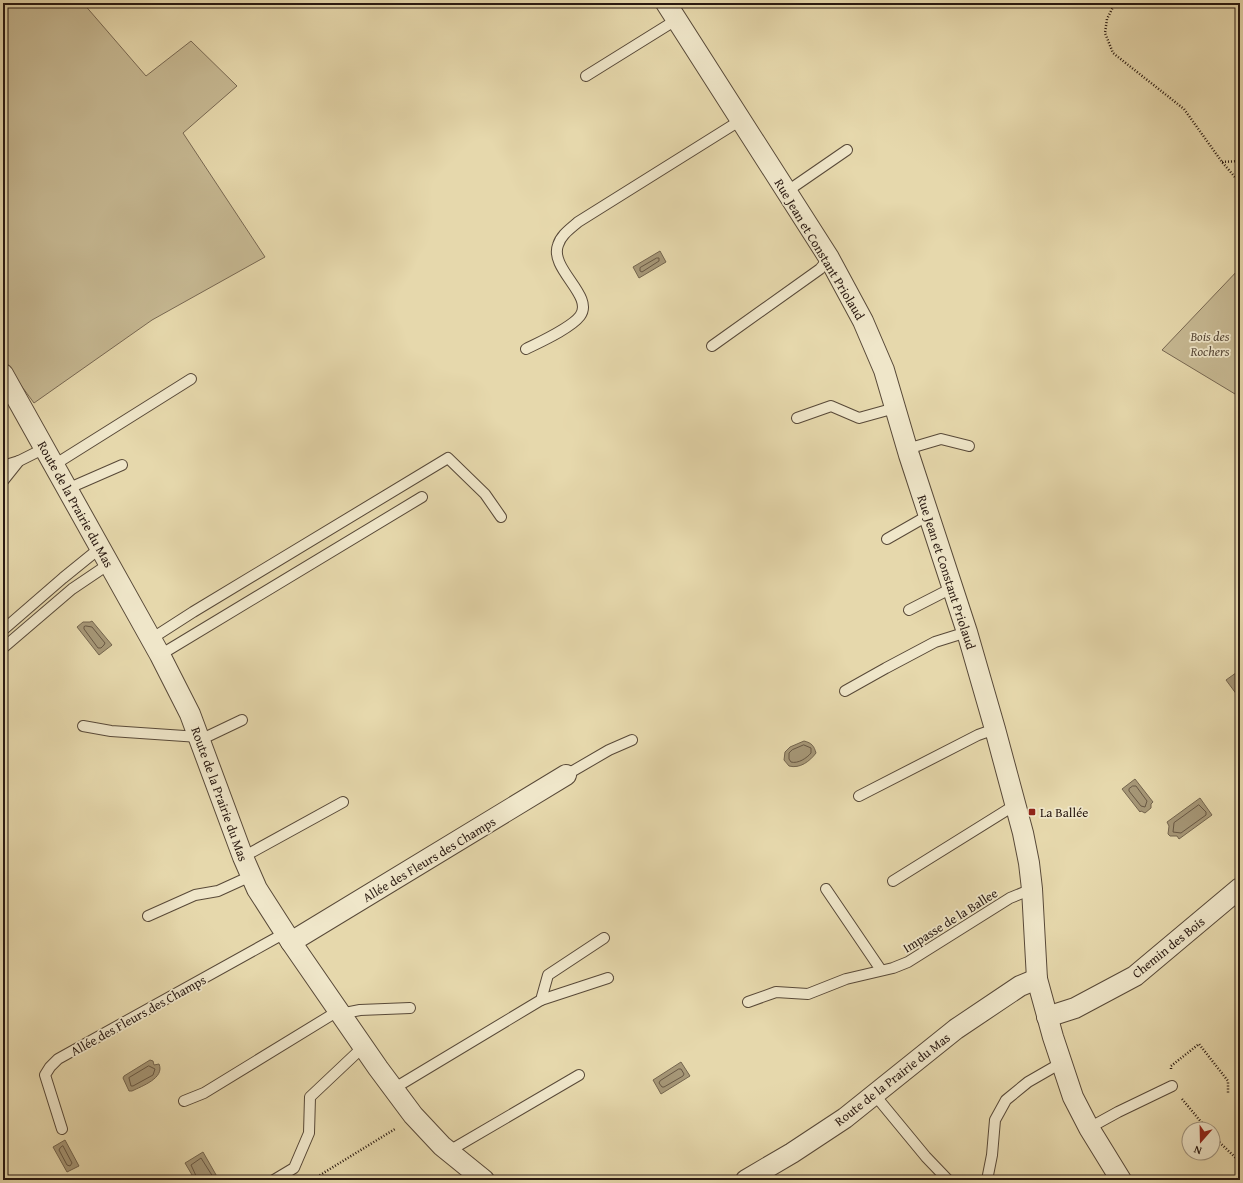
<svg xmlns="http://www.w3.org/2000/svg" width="1243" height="1183" font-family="'Gentium Book Plus',serif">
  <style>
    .green { fill: #c6b892; stroke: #786852 }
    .water { fill: #a69777; stroke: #74654e }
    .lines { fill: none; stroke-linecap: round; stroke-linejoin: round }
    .shore { stroke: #685844; stroke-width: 1 }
    .service-casing { stroke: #584938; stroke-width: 12 }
    .minor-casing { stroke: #584938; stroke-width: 22 }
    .path { stroke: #291911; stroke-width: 2.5; stroke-dasharray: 1 2; stroke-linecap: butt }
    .service { stroke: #efe6c9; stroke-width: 10 }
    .minor { stroke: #efe6c9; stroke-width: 20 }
    .poi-dot { fill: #8f2418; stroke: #efe6c9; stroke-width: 1.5 }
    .labels { text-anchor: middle; stroke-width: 3.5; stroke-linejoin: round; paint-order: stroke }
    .street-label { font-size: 13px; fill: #291911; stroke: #efe6c9 }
    .park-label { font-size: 13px; font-style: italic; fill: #584938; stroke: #efe6c9 }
    .poi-label { font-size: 13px; fill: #291911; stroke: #efe6c9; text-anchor: start }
  </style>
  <rect width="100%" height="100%" fill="#e6d8ac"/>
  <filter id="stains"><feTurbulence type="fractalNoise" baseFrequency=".005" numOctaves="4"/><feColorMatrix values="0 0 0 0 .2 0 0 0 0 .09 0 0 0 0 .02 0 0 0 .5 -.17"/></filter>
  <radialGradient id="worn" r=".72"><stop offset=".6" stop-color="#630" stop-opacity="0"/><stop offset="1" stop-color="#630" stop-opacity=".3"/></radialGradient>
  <g class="green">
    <path d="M3 3H83L146 76 191 41 237 86 183 133 265 257 152 320 34 403 3 361Z"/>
    <path d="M1240 268V397L1162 350Z"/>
  </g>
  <g class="water">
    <path d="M660 251 666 262 639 278 633 267Z"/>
    <path d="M92 621 112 645 99 655 77 627 83 622H90Z"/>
    <path d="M1240 670V699L1226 680Z"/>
    <path d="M804 741C812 743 814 746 816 753 810 761 800 769 789 766L784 760 785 752 790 747Z"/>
    <path d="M1135 779 1153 802 1151 804V808L1145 813 1141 811 1140 812 1122 789Z"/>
    <path d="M1200 798 1212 815 1179 839 1177 836H1170L1168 834 1169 826 1167 822Z"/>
    <path d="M150 1060 153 1061 154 1065 159 1064C165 1078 142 1086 132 1091H129L123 1078 124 1076Z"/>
    <path d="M681 1062 690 1076 661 1094 653 1080Z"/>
    <path d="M65 1140 79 1166 67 1172 53 1147Z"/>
    <path d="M203 1152 219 1180H195L185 1163Z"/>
  </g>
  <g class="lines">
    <g class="shore">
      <path d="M657 258H659V261L642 272 640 271V268Z"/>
      <path d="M86 626 92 627 105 643 104 645 101 648H98L84 629V627Z"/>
      <path d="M804 745 811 748V753C807 758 798 764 791 762L789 759V753L792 750Z"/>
      <path d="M1133 786H1136L1147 801 1145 807 1141 806 1129 791V789Z"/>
      <path d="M1199 805 1206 812V815L1181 833 1173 832 1174 823Z"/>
      <path d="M149 1066 155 1069 153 1075 133 1086H131L129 1078Z"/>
      <path d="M679 1069H681L684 1074 683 1076 664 1087H662L659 1083 660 1081Z"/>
      <path d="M63 1146 72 1163 70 1166 67 1165 59 1150 60 1148Z"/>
      <path d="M198 1180 191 1165 201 1158 215 1180"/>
    </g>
    <g class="service-casing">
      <g id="service">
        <path d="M586 76 676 20"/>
        <path d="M786 192 847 150"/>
        <path d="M712 346 820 269 829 258"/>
        <path d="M526 349C540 342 571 328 580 316 595 296 549 269 558 245 561 235 570 229 578 222L741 120"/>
        <path d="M797 418 831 406 859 418 895 408"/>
        <path d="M907 449 941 439 969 446"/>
        <path d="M54 465 191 379"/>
        <path d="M3 466 19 461"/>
        <path d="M3 481 19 461 45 448"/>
        <path d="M67 489 122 465"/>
        <path d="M887 539 929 515"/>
        <path d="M909 610 952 588"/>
        <path d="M3 630 63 578 100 548"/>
        <path d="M151 639 193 612 448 458 485 494 501 517"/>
        <path d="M3 648 72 589 109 564"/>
        <path d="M160 655 422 497"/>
        <path d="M845 691 886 668 935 642 967 632"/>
        <path d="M83 726 111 731 199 737"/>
        <path d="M200 740 242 720"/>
        <path d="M566 775 609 750 632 740"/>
        <path d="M859 796 978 735 995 729"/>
        <path d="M243 857 343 802"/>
        <path d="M893 881 1015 805"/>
        <path d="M826 889 881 970"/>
        <path d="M148 916 195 895 218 891 251 876"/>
        <path d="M541 1000 608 978"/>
        <path d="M748 1002 776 992 808 994 846 979 893 968 908 962 1010 898 1032 889"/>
        <path d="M340 1014 360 1010 410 1008"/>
        <path d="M393 1089 541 1000 548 975 604 938"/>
        <path d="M874 1094 926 1157 948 1180"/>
        <path d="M184 1101 204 1093 338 1011"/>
        <path d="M1089 1128 1118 1112 1172 1086"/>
        <path d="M62 1129 45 1075 50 1067 58 1059 285 933"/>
        <path d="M449 1151 579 1075"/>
        <path d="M274 1180 294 1168 309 1133 310 1097 363 1047"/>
        <path d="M987 1180 992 1155 995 1120 1006 1100 1028 1082 1061 1063"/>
      </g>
    </g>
    <g class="minor-casing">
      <g id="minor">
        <path d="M666 3 829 258 863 321 884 370 909 455 967 632 995 729 1023 833 1029 863 1032 889 1037 979 1053 1037 1073 1097 1089 1128 1121 1180"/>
        <path d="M3 374 160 655 190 714 243 857 257 889 291 942 378 1068 413 1115 442 1146 484 1180"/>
        <path d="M291 942 566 775"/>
        <path d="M1047 1017 1075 1008 1135 976 1240 888"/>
        <path d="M746 1180 792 1153 845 1118 956 1029 1020 986 1037 979"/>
      </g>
    </g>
    <g class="path">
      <path d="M1115 3 1107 19 1105 33 1113 53 1184 109 1222 162 1240 183"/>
      <path d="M1222 162 1240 161"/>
      <path d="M1171 1069V1066L1199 1044 1228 1081V1093"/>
      <path d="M1182 1099 1207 1129"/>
      <path d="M1213 1136 1240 1162"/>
      <path d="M312 1180 395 1129"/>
    </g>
    <use href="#service" class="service"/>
    <use href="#minor" class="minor"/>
  </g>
  <rect class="poi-dot" x="1028" y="808" width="8" height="8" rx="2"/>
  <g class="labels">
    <g class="street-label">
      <text transform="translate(820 249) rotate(59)" y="5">Rue Jean et Constant Priolaud</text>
      <text transform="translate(76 504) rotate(61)" y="5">Route de la Prairie du Mas</text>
      <text transform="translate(947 572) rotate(72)" y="5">Rue Jean et Constant Priolaud</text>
      <text transform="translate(220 794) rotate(70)" y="5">Route de la Prairie du Mas</text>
      <text transform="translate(429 859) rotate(-31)" y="5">Allée des Fleurs des Champs</text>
      <text transform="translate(950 920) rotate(-32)" y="5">Impasse de la Ballee</text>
      <text transform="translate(1168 947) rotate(-39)" y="5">Chemin des Bois</text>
      <text transform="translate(138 1015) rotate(-29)" y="5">Allée des Fleurs des Champs</text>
      <text transform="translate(892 1079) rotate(-38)" y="5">Route de la Prairie du Mas</text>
    </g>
    <g class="park-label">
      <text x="1210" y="341">Bois des<tspan x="1210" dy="15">Rochers</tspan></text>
    </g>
    <g class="poi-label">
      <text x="1040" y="817">La Ballée</text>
    </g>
  </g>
  <rect width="1243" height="1183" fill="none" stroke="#e6d8ac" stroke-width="16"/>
  <rect x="4" y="4" width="1235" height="1175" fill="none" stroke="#291911" stroke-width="2"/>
  <rect x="8" y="8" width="1227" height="1167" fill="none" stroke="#291911"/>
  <g transform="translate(1201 1141) rotate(200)"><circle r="19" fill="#efe6c9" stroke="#a0947f"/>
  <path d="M0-3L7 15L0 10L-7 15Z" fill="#8f2418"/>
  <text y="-6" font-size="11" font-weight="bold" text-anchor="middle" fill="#291911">N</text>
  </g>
  <rect width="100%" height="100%" filter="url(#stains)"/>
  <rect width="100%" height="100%" fill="url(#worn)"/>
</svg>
